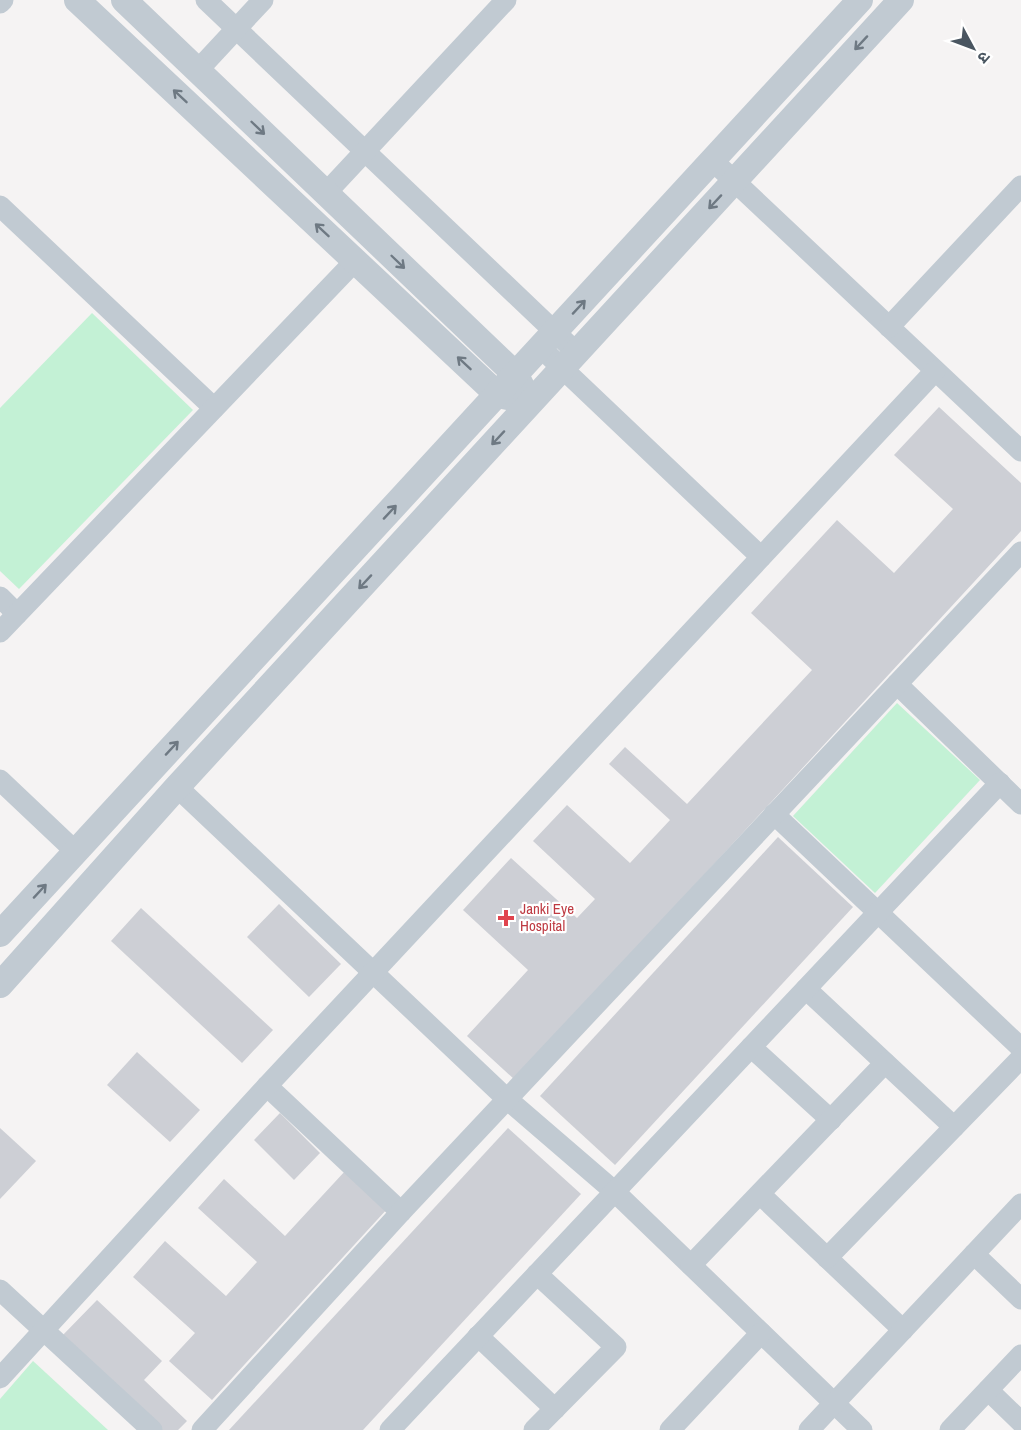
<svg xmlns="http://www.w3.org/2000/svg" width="1021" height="1430" font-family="'Archivo Narrow','Noto Sans Devanagari',sans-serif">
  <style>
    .green { fill: #c3f1d5 }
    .building { fill: #cdcfd5 }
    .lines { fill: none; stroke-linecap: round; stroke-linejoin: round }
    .minor { stroke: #c1cad2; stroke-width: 21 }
    .tertiary { stroke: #c1cad2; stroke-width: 26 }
    .oneway { stroke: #6e7983 }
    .health-dot { fill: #e0444e; stroke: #fff; stroke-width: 2 }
    .labels { text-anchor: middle; stroke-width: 4.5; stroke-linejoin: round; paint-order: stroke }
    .health-label { font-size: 15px; fill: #be3a42; stroke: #fff; text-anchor: start }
  </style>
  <rect width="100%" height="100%" fill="#f5f3f3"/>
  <g class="green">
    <path d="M92 313 193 410 19 589 0 571V408Z"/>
    <path d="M897 703 980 780 875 893 793 816Z"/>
    <path d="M33 1361 108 1430H0V1399Z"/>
  </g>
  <g class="building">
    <path d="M939 407 1021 483V531L515 1080 467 1036 528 970 463 910 511 858 577 918 595 899 533 841 567 805 630 863 670 820 609 764 625 747 687 804 812 670 751 613 837 520 894 573 953 509 894 455Z"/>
    <path d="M778 837 853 907 615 1165 540 1096Z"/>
    <path d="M279 904 341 964 309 997 247 937Z"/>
    <path d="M141 908 273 1030 242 1063 111 941Z"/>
    <path d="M137 1052 200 1110 170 1142 107 1085Z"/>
    <path d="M280 1113 320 1153 294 1180 254 1140Z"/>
    <path d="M0 1128 36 1161 0 1199Z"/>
    <path d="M508 1128 581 1194 363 1430H229Z"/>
    <path d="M346 1170 388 1208 212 1400 169 1361 195 1333 133 1277 165 1241 226 1296 257 1262 198 1208 224 1179 285 1236Z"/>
    <path d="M97 1300 162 1361 144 1380 187 1421 178 1430H159L61 1337Z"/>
  </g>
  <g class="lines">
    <g class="minor">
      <path d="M206 0 577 353"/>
      <path d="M0 3 3 0"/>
      <path d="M198 70 263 0"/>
      <path d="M713 161 1021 451"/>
      <path d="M326 193 506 0"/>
      <path d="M0 206 214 408"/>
      <path d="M889 327 1021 186"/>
      <path d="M541 348 761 557"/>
      <path d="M0 597 17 614"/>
      <path d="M0 632 355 261"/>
      <path d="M897 684 1021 804"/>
      <path d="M0 780 76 852"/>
      <path d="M177 787 507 1099 615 1192 862 1430"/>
      <path d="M774 814 1021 1048"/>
      <path d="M806 989 954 1127"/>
      <path d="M751 1047 831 1120"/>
      <path d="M267 1086 401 1212"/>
      <path d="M760 1194 903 1330"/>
      <path d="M974 1254 1021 1299"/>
      <path d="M827 1258 1021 1058"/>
      <path d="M691 1265 885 1063"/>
      <path d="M0 1290 152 1430"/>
      <path d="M478 1336 555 1409"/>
      <path d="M0 1378 267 1086 935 371"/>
      <path d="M988 1390 1021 1422"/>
      <path d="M202 1430 401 1212 1021 552"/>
      <path d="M390 1430 1000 783"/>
      <path d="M534 1430 616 1347 537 1274"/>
      <path d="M670 1430 761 1333"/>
      <path d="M809 1430 1021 1204"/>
      <path d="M950 1430 1021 1355"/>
    </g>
    <g class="tertiary">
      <path d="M77 0 498 395 513 398"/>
      <path d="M124 0 516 375 523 389"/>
      <path d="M0 934 860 0"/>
      <path d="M0 985 177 787 901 0"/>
    </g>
  </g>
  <defs><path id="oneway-shaft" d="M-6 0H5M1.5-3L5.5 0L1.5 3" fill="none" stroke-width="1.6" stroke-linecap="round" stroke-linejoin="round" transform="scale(1.5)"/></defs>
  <g class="oneway">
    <use href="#oneway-shaft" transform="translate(861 43) rotate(133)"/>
    <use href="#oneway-shaft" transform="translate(180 96) rotate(-137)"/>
    <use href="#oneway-shaft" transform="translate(258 128) rotate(44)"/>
    <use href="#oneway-shaft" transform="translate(715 202) rotate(133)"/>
    <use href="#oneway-shaft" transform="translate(322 230) rotate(-137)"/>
    <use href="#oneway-shaft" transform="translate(398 262) rotate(44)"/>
    <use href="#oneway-shaft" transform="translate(579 307) rotate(-47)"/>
    <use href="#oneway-shaft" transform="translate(464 363) rotate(-137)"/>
    <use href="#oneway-shaft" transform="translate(498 438) rotate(133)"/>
    <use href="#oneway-shaft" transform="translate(390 512) rotate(-47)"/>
    <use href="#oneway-shaft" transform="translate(365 582) rotate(133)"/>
    <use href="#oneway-shaft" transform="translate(172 748) rotate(-47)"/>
    <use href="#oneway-shaft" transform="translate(40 891) rotate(-47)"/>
  </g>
  <path class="health-dot" d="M503 909h6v6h6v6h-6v6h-6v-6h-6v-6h6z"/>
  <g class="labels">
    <g class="health-label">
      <text x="520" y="914">Janki Eye<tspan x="520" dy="17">Hospital</tspan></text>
    </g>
  </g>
  <g transform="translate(973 48) rotate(131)" stroke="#ffffff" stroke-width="4.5" paint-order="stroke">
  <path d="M0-4.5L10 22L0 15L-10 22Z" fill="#4a5661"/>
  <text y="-9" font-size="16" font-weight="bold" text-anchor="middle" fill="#4a5661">उ</text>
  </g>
</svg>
